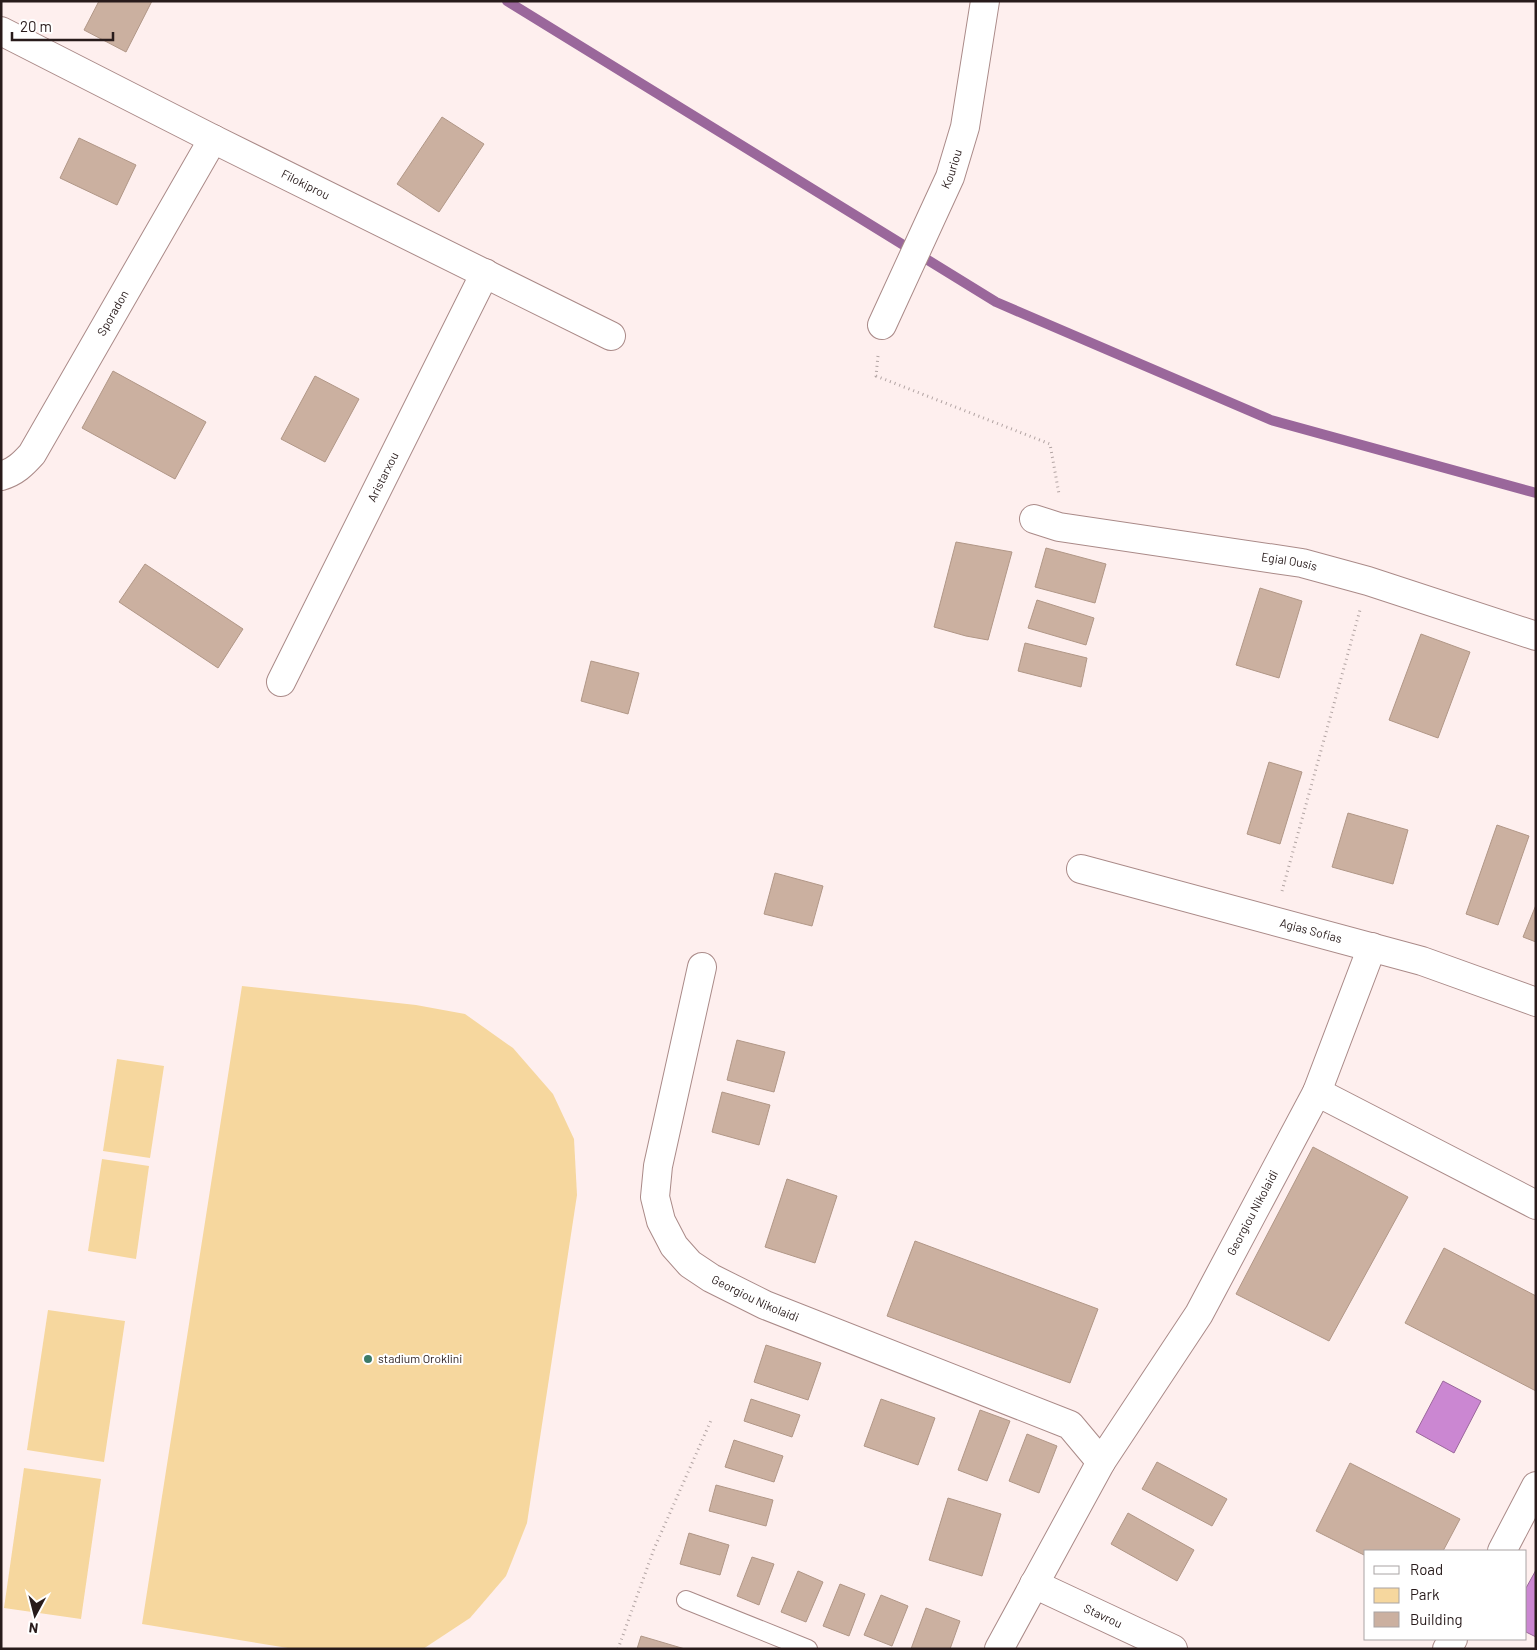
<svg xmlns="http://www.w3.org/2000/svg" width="1537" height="1650" font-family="Barlow,sans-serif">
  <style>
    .green { fill: #f6d79e }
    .water { fill: #cb87d2; stroke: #9a679b }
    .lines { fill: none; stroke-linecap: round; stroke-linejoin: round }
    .stream { stroke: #9a679b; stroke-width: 10 }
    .building { fill: #cbb0a0; stroke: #b19787 }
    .lane-casing { stroke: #aa8a88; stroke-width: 20 }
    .street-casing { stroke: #aa8a88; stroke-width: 30 }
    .path { stroke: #b2a4a3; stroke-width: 3; stroke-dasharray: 1 4; stroke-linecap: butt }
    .lane { stroke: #fff; stroke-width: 18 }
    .street { stroke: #fff; stroke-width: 28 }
    .poi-dot { fill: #3d7b68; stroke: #fff; stroke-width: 2 }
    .labels { text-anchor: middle; stroke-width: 4; stroke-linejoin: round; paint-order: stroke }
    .street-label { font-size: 12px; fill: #281b1b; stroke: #fff }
    .poi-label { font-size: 12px; fill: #281b1b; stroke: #fff; text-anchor: start }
  </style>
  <rect width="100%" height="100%" fill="#feefee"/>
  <g class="green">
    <path d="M242 986 416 1005 465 1014 513 1048 553 1094 574 1139 577 1195 527 1523 506 1576 470 1618 423 1649H294L142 1624Z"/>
    <path d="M117 1059 164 1066 150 1158 103 1151Z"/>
    <path d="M102 1159 149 1166 136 1259 88 1251Z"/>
    <path d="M48 1310 125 1321 104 1462 27 1450Z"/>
    <path d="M24 1468 101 1479 81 1619 4 1608Z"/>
  </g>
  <g class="water">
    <path d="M1443 1381 1481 1401 1454 1453 1416 1432Z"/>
    <path d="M1536 1570V1637L1526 1632V1588Z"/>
  </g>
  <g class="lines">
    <path class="stream" d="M507 1 996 302 1271 420 1536 493"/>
  </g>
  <g class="building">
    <path d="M99 1H152L126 52 84 30Z"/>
    <path d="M442 117 484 144 439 212 397 184Z"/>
    <path d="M79 138 136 165 117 205 60 178Z"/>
    <path d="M113 371 206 422 175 479 82 428Z"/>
    <path d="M315 376 359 399 325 462 281 439Z"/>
    <path d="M956 542 1012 552 988 640 966 636 934 627Z"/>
    <path d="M1046 548 1106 564 1095 603 1035 587Z"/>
    <path d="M145 564 243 629 218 668 119 602Z"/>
    <path d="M1260 588 1302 601 1279 678 1236 665Z"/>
    <path d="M1037 600 1094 618 1086 645 1028 628Z"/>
    <path d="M1421 634 1470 652 1438 738 1389 720Z"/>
    <path d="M1025 643 1087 658 1081 687 1018 671Z"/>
    <path d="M591 661 639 673 628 714 581 701Z"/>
    <path d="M1269 762 1302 772 1280 844 1247 834Z"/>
    <path d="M1348 813 1408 830 1393 884 1332 867Z"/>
    <path d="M1497 825 1529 836 1498 925 1466 914Z"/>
    <path d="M775 873 823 886 812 926 764 914Z"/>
    <path d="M1536 905V942L1523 937Z"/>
    <path d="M737 1040 785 1052 774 1092 727 1080Z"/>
    <path d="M722 1092 770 1105 759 1145 712 1132Z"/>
    <path d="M1313 1147 1408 1197 1329 1341 1236 1294Z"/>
    <path d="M787 1179 837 1196 815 1263 765 1247Z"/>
    <path d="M915 1241 1098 1309 1070 1383 887 1316Z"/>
    <path d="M1444 1248 1536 1296V1391L1405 1323Z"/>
    <path d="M766 1345 821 1363 808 1400 754 1382Z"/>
    <path d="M751 1399 800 1415 792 1437 744 1421Z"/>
    <path d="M881 1399 935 1418 918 1465 864 1446Z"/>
    <path d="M980 1410 1010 1421 987 1481 958 1470Z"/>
    <path d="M1027 1434 1057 1446 1039 1493 1009 1481Z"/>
    <path d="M734 1440 783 1456 774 1482 725 1467Z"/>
    <path d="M1157 1462 1227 1499 1212 1526 1142 1489Z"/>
    <path d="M1350 1463 1460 1519 1443 1551H1366V1556L1316 1531Z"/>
    <path d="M716 1485 773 1500 766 1526 709 1511Z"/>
    <path d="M948 1498 1001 1514 982 1576 929 1560Z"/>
    <path d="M1128 1513 1194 1550 1177 1581 1111 1544Z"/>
    <path d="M689 1533 729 1545 720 1575 680 1564Z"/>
    <path d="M752 1557 774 1564 759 1605 737 1596Z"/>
    <path d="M798 1571 823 1582 806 1622 781 1612Z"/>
    <path d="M840 1584 865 1594 849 1636 823 1626Z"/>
    <path d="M881 1595 908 1606 892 1646 864 1635Z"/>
    <path d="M926 1608 960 1621 950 1649H911Z"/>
    <path d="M641 1636 685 1649H637Z"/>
  </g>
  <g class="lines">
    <g class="lane-casing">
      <path id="lane" d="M686 1600 808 1649"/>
    </g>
    <g class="street-casing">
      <g id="street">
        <path id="s1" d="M1 31 213 139 611 336"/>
        <path id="s2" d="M882 325 950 177 965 127 985 1"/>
        <path id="s3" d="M1 476C15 472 23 464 32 454L213 139"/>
        <path id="s4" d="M1034 519 1059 527 1302 563 1368 581 1536 636"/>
        <path id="s5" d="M281 682 485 273"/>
        <path id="s6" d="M1081 869 1422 961 1536 1002"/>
        <path id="s7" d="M702 967 658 1166 655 1197 661 1221 674 1246 690 1264 711 1278 765 1305 1070 1425 1101 1462"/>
        <path d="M1317 1092 1536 1205"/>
        <path d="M1502 1551 1536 1486"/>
        <path id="s8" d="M1034 1584 1173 1649"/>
        <path id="s9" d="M999 1649 1101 1462 1199 1314 1317 1092 1372 947"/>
        <path d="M1447 1649 1453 1639"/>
      </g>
    </g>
    <g class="path">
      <path d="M878 356 876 376 1050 444 1059 494"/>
      <path d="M1282 891 1360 610"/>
      <path d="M618 1649 654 1549 712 1418"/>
    </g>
    <use href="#lane" class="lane"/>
    <use href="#street" class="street"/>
  </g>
  <circle class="poi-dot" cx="368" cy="1359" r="5"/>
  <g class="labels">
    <g class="street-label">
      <text dy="4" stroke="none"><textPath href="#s2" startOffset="171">Kouriou</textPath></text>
      <text dy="4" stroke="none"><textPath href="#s1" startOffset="341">Filokiprou</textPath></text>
      <text dy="4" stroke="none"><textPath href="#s3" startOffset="201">Sporadon</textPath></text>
      <text dy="4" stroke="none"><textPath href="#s5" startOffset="229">Aristarxou</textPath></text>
      <text dy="4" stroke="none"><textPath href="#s4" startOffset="259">Egial Ousis</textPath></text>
      <text dy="4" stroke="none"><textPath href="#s6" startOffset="238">Agias Sofias</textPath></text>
      <text dy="4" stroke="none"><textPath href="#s9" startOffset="505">Georgiou Nikolaidi</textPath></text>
      <text dy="4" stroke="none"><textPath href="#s7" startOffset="386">Georgiou Nikolaidi</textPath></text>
      <text dy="4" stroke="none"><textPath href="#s8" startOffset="76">Stavrou</textPath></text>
    </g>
    <g class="poi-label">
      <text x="378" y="1363">stadium Oroklini</text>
    </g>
  </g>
  <rect width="1537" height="1650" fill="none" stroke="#281b1b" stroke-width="5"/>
  <rect x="1364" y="1550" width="162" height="90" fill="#ffffff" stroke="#a9a4a4"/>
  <rect x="1374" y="1566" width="25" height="8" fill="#ffffff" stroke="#a9a4a4"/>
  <text x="1410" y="1575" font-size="15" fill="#281b1b">Road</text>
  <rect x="1374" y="1588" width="25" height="15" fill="#f6d79e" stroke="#a9a4a4"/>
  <text x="1410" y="1600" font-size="15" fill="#281b1b">Park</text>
  <rect x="1374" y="1612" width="25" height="15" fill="#cbb0a0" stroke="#a9a4a4"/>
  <text x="1410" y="1625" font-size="15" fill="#281b1b">Building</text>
  <g transform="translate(35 1615) rotate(187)" stroke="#ffffff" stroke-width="4" paint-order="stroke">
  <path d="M0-4L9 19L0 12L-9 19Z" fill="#281b1b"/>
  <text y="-8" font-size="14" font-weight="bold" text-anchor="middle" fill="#281b1b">N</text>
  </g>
  <path d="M12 32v8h101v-8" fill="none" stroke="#281b1b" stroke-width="2.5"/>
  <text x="20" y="32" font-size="15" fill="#281b1b" stroke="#ffffff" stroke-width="4" paint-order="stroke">20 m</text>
</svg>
